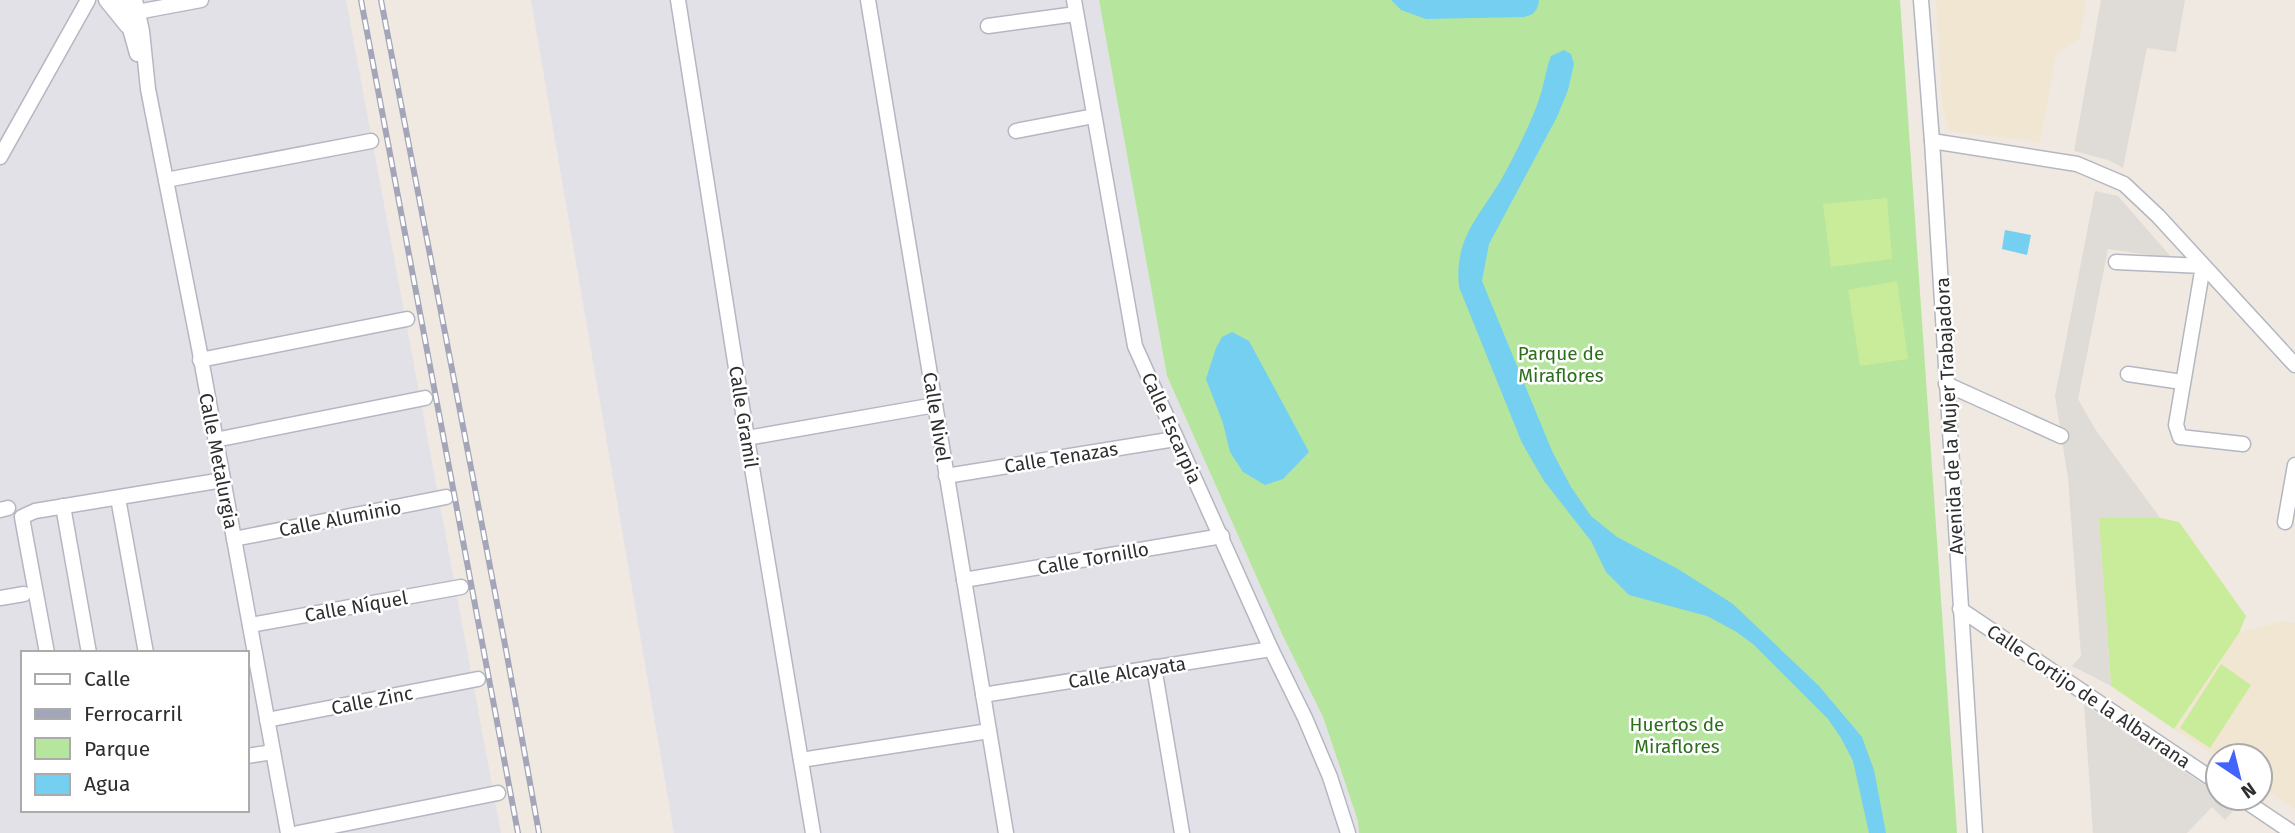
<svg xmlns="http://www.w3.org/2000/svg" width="2295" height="833" font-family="'Fira Sans',sans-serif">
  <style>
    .industrial { fill: #e3e1e8; fill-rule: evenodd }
    .education { fill: #f0e6d1 }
    .green { fill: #b6e59e }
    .pitch { fill: #c9ec9a }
    .plaza { fill: #dfdcd8 }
    .water { fill: #75cff0 }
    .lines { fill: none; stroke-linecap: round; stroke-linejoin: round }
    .street-casing { stroke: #b4b7c1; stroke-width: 17 }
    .street { stroke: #fff; stroke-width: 14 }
    .rail-casing { stroke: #a3a6b8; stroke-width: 6 }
    .rail { stroke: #fff; stroke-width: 3.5; stroke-dasharray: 10; stroke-linecap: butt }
    .labels { text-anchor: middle; stroke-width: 5; stroke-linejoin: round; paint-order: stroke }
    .park-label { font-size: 19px; fill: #2c6e1b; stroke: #fff }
    .street-label { font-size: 19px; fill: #2e2e2e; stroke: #fff }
  </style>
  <rect width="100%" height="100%" fill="#efe9e1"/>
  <g class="industrial">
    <path d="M0 0H346L501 833H0ZM23 653H247V810H23Z"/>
    <path d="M531 0H1099L1167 376 1282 634 1323 717 1358 821 1359 833H674Z"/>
  </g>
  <g class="education">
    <path d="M1936 0H2086L2079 39 2056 53 2040 142 1950 131 1943 110Z"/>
    <path d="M2282 621 2295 623V809L2260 786V756L2218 758 2174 729 2239 633Z"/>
  </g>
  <path class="green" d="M1099 0H1900L1957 833H1359L1358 821 1323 717 1282 634 1167 376Z"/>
  <g class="pitch">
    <path d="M1887 198 1892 259 1831 267 1823 204Z"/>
    <path d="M1897 281 1908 359 1860 366 1848 290Z"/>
    <path d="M2118 461 2160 518 2179 522 2246 616 2239 633 2174 729 2111 686 2095 468Z"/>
    <path d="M2221 664 2251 685 2210 748 2180 728Z"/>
  </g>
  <g class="plaza">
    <path d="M2101 0H2185L2176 52 2147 48 2123 168 2108 160 2074 151Z"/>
    <path d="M2095 191 2118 196 2172 258 2108 249 2078 399 2095 429 2160 518H2099L2111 686 2072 666 2081 656 2068 478 2055 396Z"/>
    <path d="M2084 704 2218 794V798H2225L2237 806 2225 820 2212 807 2187 833H2093Z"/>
  </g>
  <g class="water">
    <path d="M1391 0H1539C1538 10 1534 15 1524 17L1426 19 1401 10Z"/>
    <path d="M1564 50 1571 54 1574 64 1568 90 1557 117 1489 244 1482 281 1552 451 1571 487 1591 516 1617 537 1678 569 1733 604 1819 686 1862 737 1874 770 1886 833H1869L1853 761 1841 738 1828 719 1753 644 1735 631 1707 616 1629 595 1606 572 1591 541 1544 481 1522 443 1459 287C1454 239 1478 218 1501 180 1513 159 1530 125 1538 102 1544 87 1545 72 1551 56Z"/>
    <path d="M2005 230 2031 235 2027 255 2002 249Z"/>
    <path d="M1232 332 1249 341 1309 452 1283 479 1265 485 1243 472 1230 452 1223 423 1206 379 1216 348 1222 337Z"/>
  </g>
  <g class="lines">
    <g class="street-casing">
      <g id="street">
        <path d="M106 0 127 26"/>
        <path d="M122 0 137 54"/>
        <path d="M135 0 142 31 148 89 199 348 288 833"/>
        <path d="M678 0 747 438 813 833"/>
        <path d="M868 0 1006 833"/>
        <path d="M1074 0 1135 346 1271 649 1305 718 1330 777 1348 833"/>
        <path d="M1921 0 1932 141 1975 833"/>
        <path d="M132 7 137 12 201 0"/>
        <path d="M988 26 1076 14"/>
        <path d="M1016 131 1094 116"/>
        <path d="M1932 141 2077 164 2124 184 2158 216 2295 365"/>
        <path d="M0 157 88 0"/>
        <path d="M166 180 371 141"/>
        <path d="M2116 262 2203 266 2176 425 2180 437 2243 444"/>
        <path d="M200 360 407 319"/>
        <path d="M2128 374 2182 382"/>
        <path d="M1946 384 2061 436"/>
        <path d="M747 438 935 405"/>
        <path d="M215 440 425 398"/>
        <path d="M946 476 1175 439"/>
        <path d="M118 498 146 653"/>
        <path d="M63 506 89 653"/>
        <path d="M0 510 8 508"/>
        <path d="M2285 522 2295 465"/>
        <path d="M234 539 446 497"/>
        <path d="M964 580 1222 536"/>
        <path d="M0 598 24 594"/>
        <path d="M1960 609 2218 783"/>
        <path d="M250 625 461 587"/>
        <path d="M47 653 25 534 22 517 35 511 223 480"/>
        <path d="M1154 667 1182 833"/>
        <path d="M983 695 1271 649"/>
        <path d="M267 720 478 679"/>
        <path d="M247 756 273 752"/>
        <path d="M801 760 989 731"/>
        <path d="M2241 798 2293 833"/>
        <path d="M298 833 498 793"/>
      </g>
    </g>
    <use href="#street" class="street"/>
    <g class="rail-casing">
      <g id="rail">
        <path d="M361 0 518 833"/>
        <path d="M381 0 506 650 539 833"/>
      </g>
    </g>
    <use href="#rail" class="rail"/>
  </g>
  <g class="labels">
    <g class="park-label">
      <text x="1561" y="360">Parque de<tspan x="1561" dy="22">Miraflores</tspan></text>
      <text x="1677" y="731">Huertos de<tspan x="1677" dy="22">Miraflores</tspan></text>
    </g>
    <g class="street-label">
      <text transform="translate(1949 416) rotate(-93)" y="7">Avenida de la Mujer Trabajadora</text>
      <text transform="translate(744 417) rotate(81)" y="7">Calle Gramil</text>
      <text transform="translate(937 417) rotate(81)" y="7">Calle Nivel</text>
      <text transform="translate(1172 428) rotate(66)" y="7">Calle Escarpia</text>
      <text transform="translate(1061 457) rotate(-9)" y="7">Calle Tenazas</text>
      <text transform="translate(219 461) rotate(79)" y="7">Calle Metalurgia</text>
      <text transform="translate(340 518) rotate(-11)" y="7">Calle Aluminio</text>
      <text transform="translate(1093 558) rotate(-10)" y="7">Calle Tornillo</text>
      <text transform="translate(356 606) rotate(-10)" y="7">Calle Níquel</text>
      <text transform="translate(1127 672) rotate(-9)" y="7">Calle Alcayata</text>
      <text transform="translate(2089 696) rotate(34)" y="7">Calle Cortijo de la Albarrana</text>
      <text transform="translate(372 700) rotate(-11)" y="7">Calle Zinc</text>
    </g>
  </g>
  <rect x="21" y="651" width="228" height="161" fill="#ffffff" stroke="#ababab" stroke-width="2"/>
  <rect x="35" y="674" width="35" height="10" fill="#ffffff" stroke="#ababab" stroke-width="2"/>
  <text x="84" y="686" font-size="21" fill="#2e2e2e">Calle</text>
  <rect x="35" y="709" width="35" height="10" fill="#a3a6b8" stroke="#ababab" stroke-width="2"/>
  <text x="84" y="721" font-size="21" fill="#2e2e2e">Ferrocarril</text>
  <rect x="35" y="738" width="35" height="21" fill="#b6e59e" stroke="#ababab" stroke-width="2"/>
  <text x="84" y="756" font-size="21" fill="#2e2e2e">Parque</text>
  <rect x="35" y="774" width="35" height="21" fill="#75cff0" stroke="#ababab" stroke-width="2"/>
  <text x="84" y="791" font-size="21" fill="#2e2e2e">Agua</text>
  <g transform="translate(2239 777) rotate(145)"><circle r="33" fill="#ffffff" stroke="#ababab" stroke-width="2"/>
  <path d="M0-5L12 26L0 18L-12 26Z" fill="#4264fb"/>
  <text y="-10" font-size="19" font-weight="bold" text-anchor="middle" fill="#2e2e2e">N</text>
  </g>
</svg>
